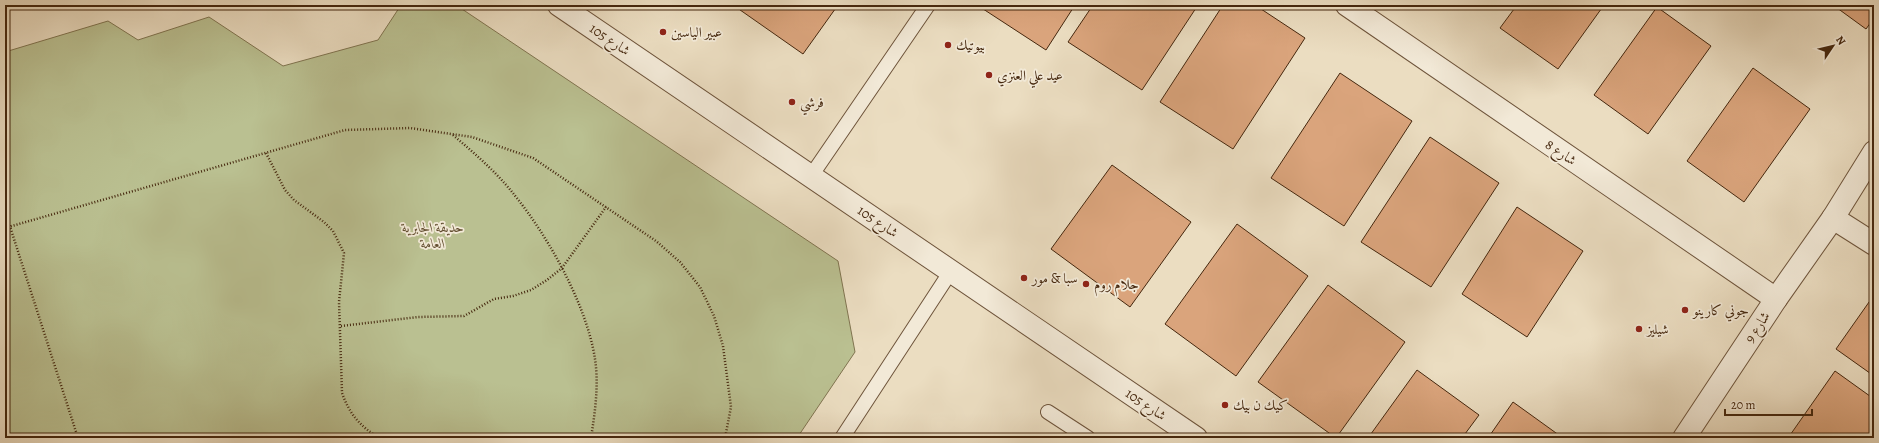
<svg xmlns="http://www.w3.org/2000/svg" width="1879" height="443" font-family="Alegreya,Amiri,serif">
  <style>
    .green { fill: #bac091; stroke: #807450 }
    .building { fill: #daa47c; stroke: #45270e }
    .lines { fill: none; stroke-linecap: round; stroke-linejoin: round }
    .service-casing { stroke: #6e543b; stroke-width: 16 }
    .minor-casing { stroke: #6e543b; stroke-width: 24 }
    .path { stroke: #45270e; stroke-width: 2.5; stroke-dasharray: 1 2; stroke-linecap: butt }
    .service { stroke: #f2e9d7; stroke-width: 14 }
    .minor { stroke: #f2e9d7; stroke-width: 22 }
    .poi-dot { fill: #8f2418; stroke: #f2e9d7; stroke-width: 1.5 }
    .labels { text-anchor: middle; stroke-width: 3.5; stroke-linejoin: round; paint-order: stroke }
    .poi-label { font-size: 14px; fill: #45270e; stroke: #f2e9d7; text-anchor: start }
    .street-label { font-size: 14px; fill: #45270e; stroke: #f2e9d7 }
    .park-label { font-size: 14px; font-style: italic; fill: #624d2f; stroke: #f2e9d7 }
  </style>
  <rect width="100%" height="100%" fill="#ebddc1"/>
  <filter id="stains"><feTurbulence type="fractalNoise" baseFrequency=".005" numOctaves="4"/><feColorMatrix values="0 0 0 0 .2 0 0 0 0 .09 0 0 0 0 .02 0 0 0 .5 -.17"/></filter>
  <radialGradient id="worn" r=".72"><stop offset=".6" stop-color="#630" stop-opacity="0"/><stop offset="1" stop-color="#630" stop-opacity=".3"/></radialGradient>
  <path class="green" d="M401 5H456L838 261 855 352 797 438H5V52L108 21 138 40 209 17 283 66 378 40Z"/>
  <g class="building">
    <path d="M733 5H838L803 54Z"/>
    <path d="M977 5H1075L1046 50Z"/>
    <path d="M1093 5H1198L1142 90 1068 42Z"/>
    <path d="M1223 5H1255L1305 38 1233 149 1160 102Z"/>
    <path d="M1517 5H1604L1558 69 1500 28Z"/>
    <path d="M1833 5H1874V18L1866 29Z"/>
    <path d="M1657 7 1711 46 1648 134 1594 95Z"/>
    <path d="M1753 68 1810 109 1744 202 1687 161Z"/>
    <path d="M1340 73 1412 121 1344 226 1271 178Z"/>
    <path d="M1430 137 1499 183 1431 287 1361 242Z"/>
    <path d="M1112 165 1191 222 1130 307 1051 249Z"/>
    <path d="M1517 207 1583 251 1527 337 1462 294Z"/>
    <path d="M1237 224 1308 276 1236 376 1165 324Z"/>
    <path d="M1328 285 1405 342 1336 438 1258 382Z"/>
    <path d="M1874 295V376L1836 349Z"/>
    <path d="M1417 370 1479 415 1462 438H1368Z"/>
    <path d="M1835 371 1874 399V438H1788Z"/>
    <path d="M1513 402 1563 438H1488Z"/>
  </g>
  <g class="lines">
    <g class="service-casing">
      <g id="service">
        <path d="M811 176 928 5"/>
        <path d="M1048 412 1088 438"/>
        <path d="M842 438 951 271"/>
      </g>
    </g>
    <g class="minor-casing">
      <g id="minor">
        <path d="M559 5 1196 438"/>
        <path d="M1347 5 1776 299"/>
        <path d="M1833 218 1874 244"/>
        <path d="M1684 438 1776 299 1833 218 1874 152"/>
      </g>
    </g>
    <g class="path">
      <path d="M453 135C467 147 481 159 494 172 537 215 586 299 595 359 599 385 595 412 591 438"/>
      <path d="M266 153 285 190 294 200 324 222 333 231 344 253 339 302 342 393C350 415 360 426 379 438"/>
      <path d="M5 211 78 438"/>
      <path d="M5 228 345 130 410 128 472 137 533 158 656 241 680 262 700 287 714 316 723 346 731 407 725 438"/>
      <path d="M341 326 418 317 464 316 494 299 513 296 531 290 547 280 562 268 606 207"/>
    </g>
    <use href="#service" class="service"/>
    <use href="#minor" class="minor"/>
  </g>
  <g class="poi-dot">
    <circle cx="663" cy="32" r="4"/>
    <circle cx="948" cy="45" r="4"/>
    <circle cx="989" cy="75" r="4"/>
    <circle cx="792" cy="102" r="4"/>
    <circle cx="1024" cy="278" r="4"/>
    <circle cx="1086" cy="284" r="4"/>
    <circle cx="1685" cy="310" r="4"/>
    <circle cx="1639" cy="329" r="4"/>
    <circle cx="1225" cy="405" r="4"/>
  </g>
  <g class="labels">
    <g class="poi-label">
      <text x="671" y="37">عبير الياسين</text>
      <text x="956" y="50">بيوتيك</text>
      <text x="997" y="80">عيد علي العنزي</text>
      <text x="800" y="107">فرشي</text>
      <text x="1032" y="283">سبا &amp; مور</text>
      <text x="1094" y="289">جلام روم</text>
      <text x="1693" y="315">جوني كارينو</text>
      <text x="1647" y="334">شيليز</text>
      <text x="1233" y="410">كيك ن بيك</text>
    </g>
    <g class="street-label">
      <text transform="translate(610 39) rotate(34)" y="5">شارع 105</text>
      <text transform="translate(1561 152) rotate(34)" y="5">شارع 8</text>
      <text transform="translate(878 221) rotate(34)" y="5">شارع 105</text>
      <text transform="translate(1757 327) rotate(-57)" y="5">شارع 9</text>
      <text transform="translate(1146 404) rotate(34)" y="5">شارع 105</text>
    </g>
    <g class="park-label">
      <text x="433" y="232">حديقة الجابرية<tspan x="433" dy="16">العامة</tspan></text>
    </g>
  </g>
  <rect width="1879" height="443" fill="none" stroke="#ebddc1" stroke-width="20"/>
  <rect x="6" y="6" width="1867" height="431" fill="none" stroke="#45270e" stroke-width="2"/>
  <rect x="10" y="10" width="1859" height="423" fill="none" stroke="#45270e"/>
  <g transform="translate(1833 46) rotate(55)" stroke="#f2e9d7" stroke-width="3" paint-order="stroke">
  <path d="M0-3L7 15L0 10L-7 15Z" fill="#45270e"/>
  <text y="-6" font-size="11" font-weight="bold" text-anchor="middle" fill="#45270e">N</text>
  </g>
  <path d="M1725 409v6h87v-6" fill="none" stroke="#45270e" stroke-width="2"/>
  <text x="1731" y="409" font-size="12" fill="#45270e" stroke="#f2e9d7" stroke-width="3" paint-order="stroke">20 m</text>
  <rect width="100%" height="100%" filter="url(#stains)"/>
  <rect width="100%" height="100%" fill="url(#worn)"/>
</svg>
